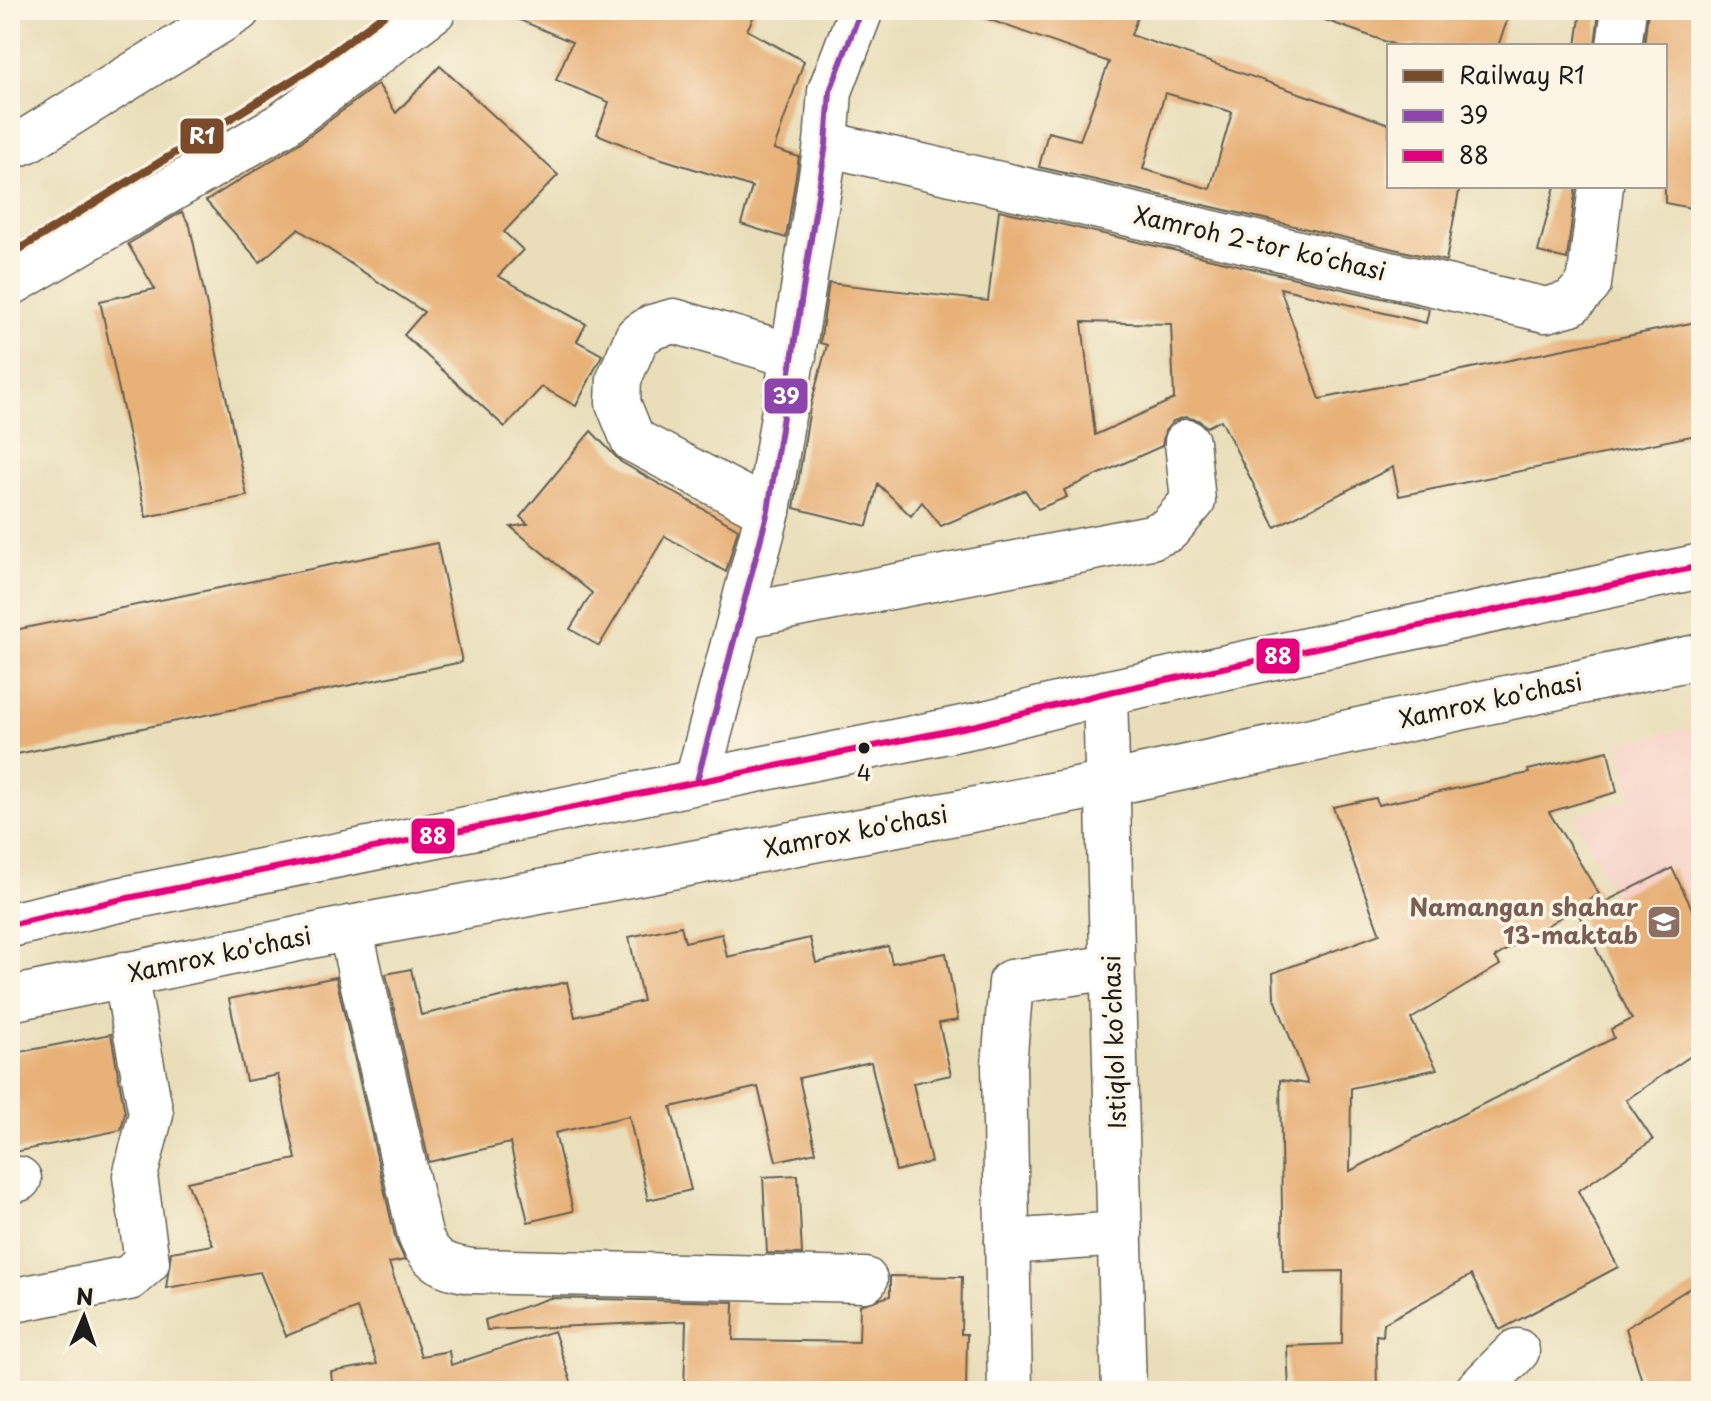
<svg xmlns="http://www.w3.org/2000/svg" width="1711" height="1401" font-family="'Playpen Sans',sans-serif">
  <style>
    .built { fill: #f7d1c7 }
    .building { fill: #e8b178; fill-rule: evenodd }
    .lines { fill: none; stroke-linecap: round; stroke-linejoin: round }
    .minor-casing { stroke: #646053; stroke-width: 47 }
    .major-casing { stroke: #646053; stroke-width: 47 }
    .minor { stroke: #fff; stroke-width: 44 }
    .major { stroke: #fff; stroke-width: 44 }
    .bus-1-casing { stroke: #fcf5e5; stroke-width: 12 }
    .bus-2-casing { stroke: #fcf5e5; stroke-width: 12 }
    .bus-1 { stroke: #8e44ad; stroke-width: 6 }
    .bus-2 { stroke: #e5007d; stroke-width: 6 }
    .rail-1-casing { stroke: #fcf5e5; stroke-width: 14 }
    .rail-1 { stroke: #7a4b2a; stroke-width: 8 }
    .bus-dot { fill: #1c1c1c; stroke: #fcf5e5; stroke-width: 3 }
    .labels { text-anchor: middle; stroke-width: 7; stroke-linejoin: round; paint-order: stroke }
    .bus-label { font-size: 22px; fill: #1c1c1c; stroke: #fcf5e5 }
    .street-label { font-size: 24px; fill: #1c1c1c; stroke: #fcf5e5 }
    .education-label { font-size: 24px; font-weight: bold; fill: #785e54; stroke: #fcf5e5; text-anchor: end }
    .line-badge { stroke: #fcf5e5; stroke-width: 3 }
    .badge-label { font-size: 22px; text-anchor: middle; font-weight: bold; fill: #fff }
  </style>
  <rect width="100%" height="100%" fill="#fcf5e5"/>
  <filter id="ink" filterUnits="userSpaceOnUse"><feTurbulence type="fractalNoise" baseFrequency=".0125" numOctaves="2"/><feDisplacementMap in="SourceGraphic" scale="16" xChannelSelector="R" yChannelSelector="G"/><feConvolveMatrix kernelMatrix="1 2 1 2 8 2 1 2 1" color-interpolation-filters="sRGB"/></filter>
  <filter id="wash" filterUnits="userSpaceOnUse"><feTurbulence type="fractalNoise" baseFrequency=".006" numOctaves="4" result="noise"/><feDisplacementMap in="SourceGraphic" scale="32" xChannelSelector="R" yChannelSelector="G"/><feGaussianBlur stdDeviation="1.8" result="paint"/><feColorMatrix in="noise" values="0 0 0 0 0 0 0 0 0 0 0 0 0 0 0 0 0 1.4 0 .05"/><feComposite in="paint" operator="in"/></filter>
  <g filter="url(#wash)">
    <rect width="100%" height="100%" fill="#e9deb9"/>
    <path class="built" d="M1701 726V1028L1683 1036 1575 816 1632 799 1620 743Z"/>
    <g id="blocks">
      <g class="building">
        <path d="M496 10H757L747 30 804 61 774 149 799 157 786 238 741 224 752 187 646 154 597 134 609 102 556 80 572 42Z"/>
        <path d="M977 10H1140L1131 35 1389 124V186H1460L1446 261 1039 167 1048 132 1080 140 1109 62 976 15ZM1165 93 1232 112 1210 189 1143 169Z"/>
        <path d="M1312 10H1511L1498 46H1398L1311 15Z"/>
        <path d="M1581 10H1599L1595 46H1576Z"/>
        <path d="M1648 10H1701V210L1665 203V46H1644Z"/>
        <path d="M440 66 558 175 504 232 523 250 498 276 586 324 577 341 602 355 576 406 542 387 505 427 404 335 424 312 298 229 260 262 206 201 298 144 378 84 396 113Z"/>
        <path d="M1555 186H1576L1567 259 1538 252Z"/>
        <path d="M999 210 1429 309 1426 323 1280 288 1320 399 1701 321V434L1399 496 1393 467 1275 527 1221 420 1207 427 1198 420 1185 417 1173 421 1165 431 1162 446 1064 490 1067 497 1038 509 1025 490 941 526 922 502 911 516 878 484 867 526 794 508 810 408 827 345 820 343 829 283 988 301ZM1082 322 1171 324 1174 399 1095 435Z"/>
        <path d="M182 212 190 226 247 496 146 517 100 301 155 289 128 244Z"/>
        <path d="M591 431 621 462 738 529 726 572 665 536 599 646 570 629 592 593 511 527 528 524 520 517Z"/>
        <path d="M437 543 462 662 17 754 10 719V631Z"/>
        <path d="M1608 751 1617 792 1549 812 1599 894 1495 957 1500 965 1411 1019 1437 1069 1351 1088 1350 1171 1614 1038 1611 1029 1632 1019 1579 915 1672 868 1701 927V1049L1626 1100 1653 1140 1578 1191 1618 1267 1500 1330 1471 1275 1384 1323 1383 1336 1376 1335 1377 1391H1289L1287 1346 1342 1344 1343 1271 1283 1272 1280 1080 1308 1084 1274 996 1273 973 1380 934 1333 807 1376 798 1378 805 1529 773 1528 770Z"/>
        <path d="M681 926 685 942 722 934 727 957 810 938 816 963 888 946 892 963 946 953 958 1020 939 1023 951 1075 913 1083 931 1162 896 1171 871 1062 799 1078 816 1152 776 1161 758 1087 671 1107 691 1190 648 1200 629 1116 555 1133 573 1211 528 1222 510 1143 429 1162 386 974 411 969 421 1015 567 982 575 1017 643 1001 629 937Z"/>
        <path d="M336 977 396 1241 405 1260 389 1263 421 1356 449 1351 451 1365 554 1331 574 1391H333L331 1372 377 1364 357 1308 286 1336 260 1272 166 1288 171 1252 213 1245 187 1182 296 1159 278 1075 246 1081 229 999Z"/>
        <path d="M111 1034 125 1113 121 1130 10 1153V1054Z"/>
        <path d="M798 1175 802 1254 767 1253 763 1177Z"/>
        <path d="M890 1276 962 1277 961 1334H967L966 1391H684L686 1321 487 1330 485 1320 550 1298 734 1302 733 1340 859 1342 860 1305 890 1296Z"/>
        <path d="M1701 1281V1391H1645L1626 1328Z"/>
      </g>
    </g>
  </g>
  <g filter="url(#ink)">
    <use href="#blocks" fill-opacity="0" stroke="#646053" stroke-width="2"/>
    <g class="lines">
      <g class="minor-casing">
        <g id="minor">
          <path d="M1619 46 1624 10"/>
          <path d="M826 144 1546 310 1571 303 1589 284 1601 186"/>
          <path d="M10 147 26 141 238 10"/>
          <path d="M10 284 283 124 434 10"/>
          <path d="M768 511 633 440 618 403 619 379 637 337 652 327 674 321 794 356"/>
          <path d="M741 616 1151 537 1168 530 1193 501 1187 442"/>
          <path d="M1105 693 1124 1391"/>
          <path d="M697 781 768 511 826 144 830 91 861 10"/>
          <path d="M350 928 420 1235C430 1261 444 1267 471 1271L865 1280"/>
          <path d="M10 1181 19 1179"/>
          <path d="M1007 1242 1120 1234"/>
          <path d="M10 1301 129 1278 147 1262 135 1176 151 1114 125 974"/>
          <path d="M1010 1391 1004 1065 1011 982 1113 967"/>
          <path d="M1477 1391 1517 1351"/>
        </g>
      </g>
      <g class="major-casing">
        <g id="major">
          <path d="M10 925 123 899 977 725 1105 693 1701 566"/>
          <path d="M10 999 350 928 1108 784 1701 656"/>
        </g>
      </g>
      <use href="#minor" class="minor"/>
      <use href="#major" class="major"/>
      <g class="bus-1-casing">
        <path id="bus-1" d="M697 781 768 511 826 144 830 91 861 10"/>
      </g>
      <g class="bus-2-casing">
        <path id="bus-2" d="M10 925 123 899 977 725 1105 693 1701 566"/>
      </g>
      <use href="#bus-1" class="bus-1"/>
      <use href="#bus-2" class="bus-2"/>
      <g class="rail-1-casing">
        <path id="rail-1" d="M10 255 312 68 390 10"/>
      </g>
      <use href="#rail-1" class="rail-1"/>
    </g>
  </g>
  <defs>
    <g id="school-square" transform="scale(1.8)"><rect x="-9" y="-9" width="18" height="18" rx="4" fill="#8d6e63" stroke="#fcf5e5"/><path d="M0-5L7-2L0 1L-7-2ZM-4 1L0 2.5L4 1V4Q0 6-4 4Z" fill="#fff"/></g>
  </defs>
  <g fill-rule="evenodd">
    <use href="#school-square" x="1664" y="922"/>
  </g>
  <circle class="bus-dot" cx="864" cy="748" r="7"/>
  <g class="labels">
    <g class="bus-label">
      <text x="864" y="781">4</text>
    </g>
    <g class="street-label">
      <text transform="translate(1260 244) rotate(13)" y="8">Xamroh 2-tor koʻchasi</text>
      <text transform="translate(1491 701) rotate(-12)" y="8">Xamrox ko'chasi</text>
      <text transform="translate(856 832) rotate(-11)" y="8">Xamrox ko'chasi</text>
      <text transform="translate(220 955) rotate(-12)" y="8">Xamrox ko'chasi</text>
      <text transform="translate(1115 1042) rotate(-92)" y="8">Istiqlol koʻchasi</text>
    </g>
    <g class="education-label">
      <text x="1638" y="916">Namangan shahar<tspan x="1638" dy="28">13-maktab</tspan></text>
    </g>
  </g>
  <g class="line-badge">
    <rect x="179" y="117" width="46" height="38" rx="8" fill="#7a4b2a"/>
    <rect x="763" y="377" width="46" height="38" rx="8" fill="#8e44ad"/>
    <rect x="1255" y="637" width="46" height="38" rx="8" fill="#e5007d"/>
    <rect x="410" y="817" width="46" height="38" rx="8" fill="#e5007d"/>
  </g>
  <g class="badge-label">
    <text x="202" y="144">R1</text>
    <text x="786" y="404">39</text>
    <text x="1278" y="664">88</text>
    <text x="433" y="844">88</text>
  </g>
  <rect width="1711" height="1401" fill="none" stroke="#fcf5e5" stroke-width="40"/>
  <rect x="1387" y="44" width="280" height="144" fill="#fcf5e5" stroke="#a29e95" stroke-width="2"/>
  <rect x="1403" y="70" width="40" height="12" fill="#7a4b2a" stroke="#a29e95" stroke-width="2"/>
  <text x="1459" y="84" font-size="24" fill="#1c1c1c">Railway R1</text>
  <rect x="1403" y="110" width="40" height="12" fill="#8e44ad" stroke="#a29e95" stroke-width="2"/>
  <text x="1459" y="124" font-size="24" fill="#1c1c1c">39</text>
  <rect x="1403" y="150" width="40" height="12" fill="#e5007d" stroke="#a29e95" stroke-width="2"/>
  <text x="1459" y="164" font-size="24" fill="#1c1c1c">88</text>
  <g transform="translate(84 1317) rotate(2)" stroke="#fcf5e5" stroke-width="6" paint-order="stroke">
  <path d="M0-6L14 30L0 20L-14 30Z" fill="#1c1c1c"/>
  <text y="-12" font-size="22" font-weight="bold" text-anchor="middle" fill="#1c1c1c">N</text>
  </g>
</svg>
